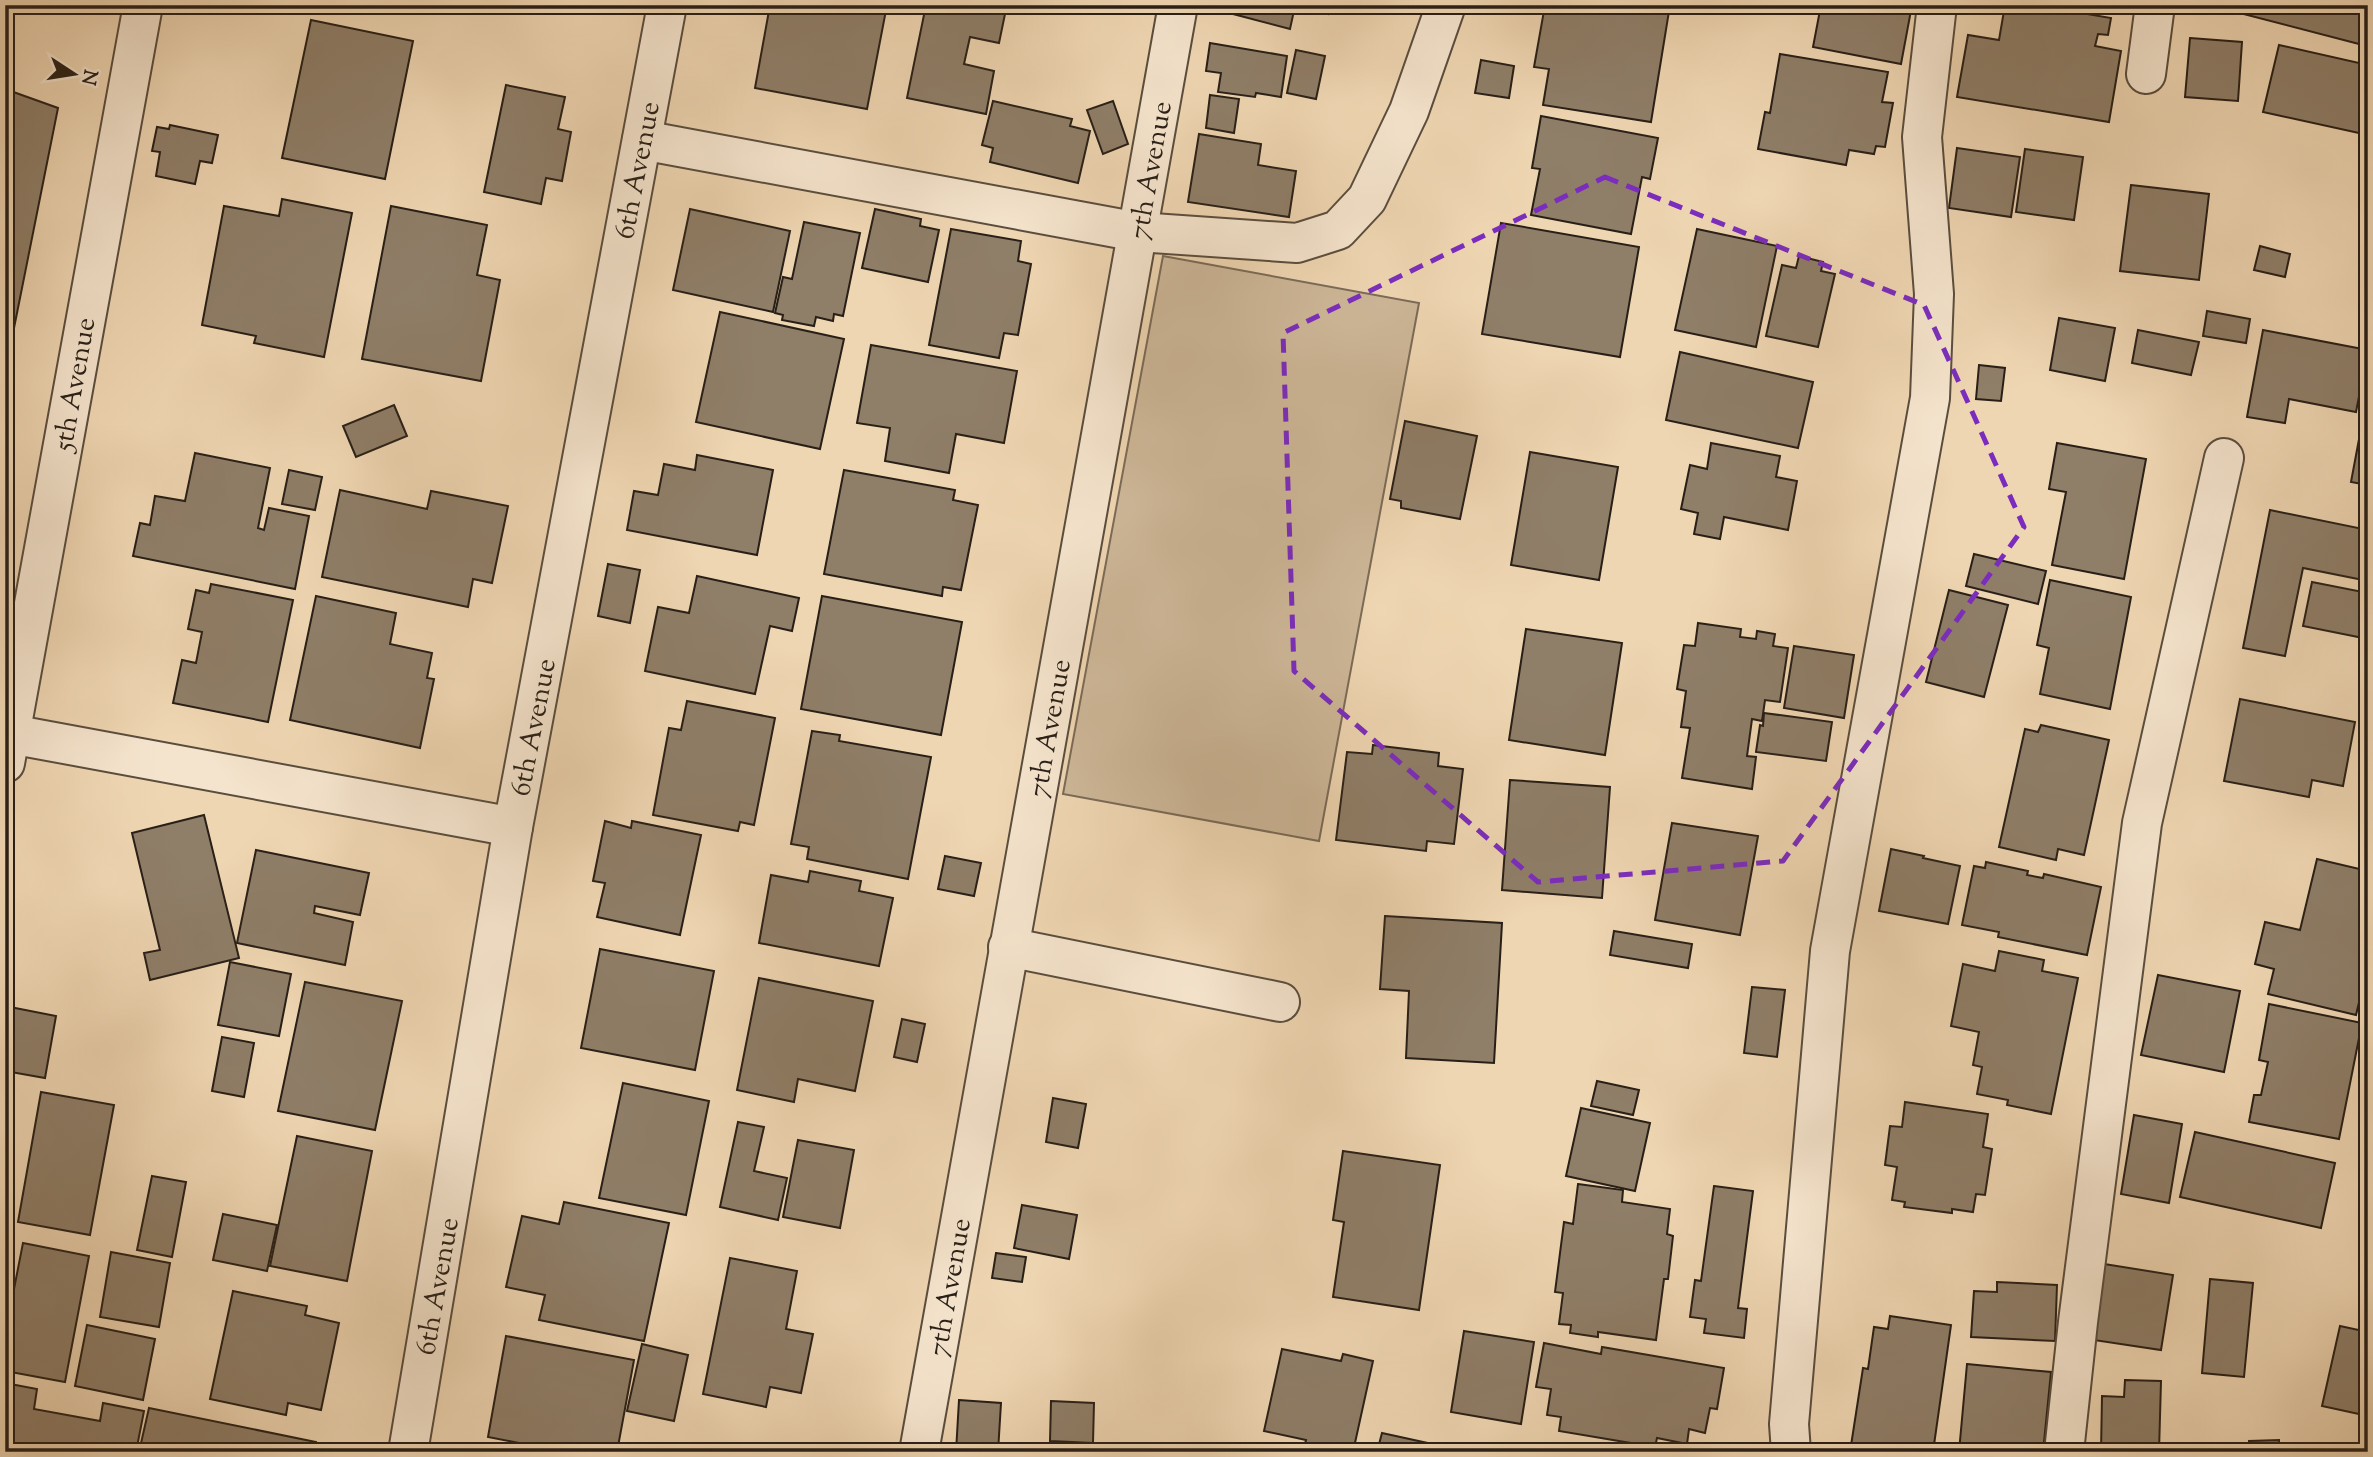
<svg xmlns="http://www.w3.org/2000/svg" width="2373" height="1457" font-family="'Sorts Mill Goudy',serif">
  <style>
    .green { fill: #cdb798; stroke: #7a6b58; stroke-width: 2 }
    .building { fill: #8f7e68; stroke: #281f17; stroke-width: 2 }
    .lines { fill: none; stroke-linecap: round; stroke-linejoin: round }
    .minor-casing { stroke: #5a4d3e; stroke-width: 42 }
    .minor { stroke: #f5e4cd; stroke-width: 38 }
    .marked { fill: none; stroke: #7b2cbf; stroke-width: 5; stroke-dasharray: 14 9; stroke-linejoin: round }
    .labels { text-anchor: middle; stroke-width: 7; stroke-linejoin: round; paint-order: stroke }
    .street-label { font-size: 28px; fill: #281f17; stroke: #f5e4cd }
  </style>
  <rect width="100%" height="100%" fill="#efd6b2"/>
  <filter id="stains"><feTurbulence type="fractalNoise" baseFrequency=".00286" numOctaves="4"/><feColorMatrix values="0 0 0 0 .2 0 0 0 0 .09 0 0 0 0 .02 0 0 0 .5 -.17"/></filter>
  <radialGradient id="worn" r=".72"><stop offset=".6" stop-color="#630" stop-opacity="0"/><stop offset="1" stop-color="#630" stop-opacity=".3"/></radialGradient>
  <path class="green" d="M1163 256 1419 303 1319 841 1063 794Z"/>
  <g class="building">
    <path d="M770 5H887L867 109 755 88Z"/>
    <path d="M926 5H960L1005 14 999 43 970 37 964 64 994 71 986 114 907 98Z"/>
    <path d="M1236 5H1330L1328 14 1295 6 1290 29 1233 14Z"/>
    <path d="M1545 5H1670L1651 122 1543 105 1549 69 1534 67Z"/>
    <path d="M1821 5H1912L1901 64 1813 47Z"/>
    <path d="M2005 5H2034L2111 18 2108 35 2098 34 2095 46 2121 51 2109 122 1957 97 1968 35 1999 40Z"/>
    <path d="M2233 5H2368V11L2359 44 2232 11Z"/>
    <path d="M311 20 413 41 385 179 282 158Z"/>
    <path d="M2190 38 2242 42 2238 101 2185 97Z"/>
    <path d="M1210 43 1287 56 1281 97 1256 93 1255 97 1218 92 1221 73 1206 71Z"/>
    <path d="M2279 45 2368 65V135L2263 112Z"/>
    <path d="M1296 50 1325 56 1316 99 1287 93Z"/>
    <path d="M1780 54 1888 72 1882 102 1893 103 1885 147 1876 146 1874 154 1849 150 1846 165 1758 149 1765 112 1770 113Z"/>
    <path d="M1481 60 1514 66 1509 98 1475 93Z"/>
    <path d="M506 85 565 97 558 129 571 132 562 181 546 178 541 204 484 192Z"/>
    <path d="M5 89 58 108 6 368H5Z"/>
    <path d="M1210 95 1239 99 1234 133 1206 128Z"/>
    <path d="M993 101 1072 119 1070 126 1090 131 1078 183 990 162 993 148 982 145Z"/>
    <path d="M1113 101 1128 144 1103 154 1087 110Z"/>
    <path d="M1541 116 1658 138 1650 179 1642 177 1631 234 1531 215 1540 169 1532 168Z"/>
    <path d="M170 125 218 135 212 163 200 161 195 184 156 176 160 152 152 151 157 127 169 129Z"/>
    <path d="M1199 134 1261 144 1258 165 1296 171 1289 217 1188 202Z"/>
    <path d="M1957 148 2020 157 2011 217 1949 208Z"/>
    <path d="M2025 149 2083 157 2074 220 2016 212Z"/>
    <path d="M2131 185 2209 194 2199 280 2120 271Z"/>
    <path d="M282 199 352 213 324 357 254 343 256 336 202 325 224 206 279 216Z"/>
    <path d="M391 206 487 225 477 275 500 280 481 381 362 359Z"/>
    <path d="M690 209 790 231 773 312 673 290Z"/>
    <path d="M875 209 921 219 920 226 939 230 928 282 862 268Z"/>
    <path d="M804 222 860 233 843 316 834 314 833 321 816 317 814 326 782 320 783 315 775 313 783 277 792 279Z"/>
    <path d="M1501 223 1639 247 1620 357 1482 334Z"/>
    <path d="M951 229 1021 241 1018 261 1031 264 1018 335 1004 333 999 358 929 345Z"/>
    <path d="M1697 229 1777 246 1756 347 1675 330Z"/>
    <path d="M2260 246 2290 254 2285 277 2254 270Z"/>
    <path d="M1799 256 1823 262 1821 271 1835 274 1818 347 1766 336 1782 265 1796 268Z"/>
    <path d="M2207 311 2250 319 2246 343 2203 336Z"/>
    <path d="M720 312 844 339 820 449 696 422Z"/>
    <path d="M2059 318 2115 328 2105 381 2050 370Z"/>
    <path d="M2138 330 2199 342 2191 375 2132 363Z"/>
    <path d="M2263 330 2368 350 2356 412 2289 399 2285 423 2247 417Z"/>
    <path d="M871 345 1017 371 1004 443 956 434 949 473 885 461 890 428 857 423Z"/>
    <path d="M1680 352 1813 382 1798 448 1666 420Z"/>
    <path d="M1979 365 2005 368 2001 401 1976 399Z"/>
    <path d="M2368 391V485L2351 482Z"/>
    <path d="M394 405 407 436 356 457 343 426Z"/>
    <path d="M1405 421 1477 436 1460 519 1401 508V501L1390 499Z"/>
    <path d="M1711 443 1780 456 1776 477 1797 481 1788 530 1724 517 1720 539 1694 534 1698 513 1681 509 1690 465 1707 469Z"/>
    <path d="M2057 443 2146 459 2124 579 2052 565 2066 492 2049 489Z"/>
    <path d="M1530 452 1618 467 1599 580 1511 565Z"/>
    <path d="M195 453 270 468 258 528 264 530 269 508 309 516 295 589 133 556 140 523 150 525 155 496 185 501Z"/>
    <path d="M697 455 773 470 757 555 627 530 634 491 658 495 664 464 695 470Z"/>
    <path d="M289 470 322 477 315 510 282 504Z"/>
    <path d="M844 470 955 490 953 500 978 505 961 590 943 587 942 596 824 574Z"/>
    <path d="M340 490 427 509 431 491 508 506 492 583 473 579 468 607 322 577Z"/>
    <path d="M2270 510 2368 530V581L2303 568 2285 656 2243 648Z"/>
    <path d="M1974 554 2046 571 2038 604 1966 586Z"/>
    <path d="M608 564 640 570 630 623 598 616Z"/>
    <path d="M697 576 799 598 792 631 770 626 755 694 645 671 658 607 689 613Z"/>
    <path d="M2050 580 2131 597 2110 709 2040 694 2049 648 2037 645Z"/>
    <path d="M2312 582 2368 593V639L2303 626Z"/>
    <path d="M211 584 293 600 268 722 173 703 182 660 196 663 202 632 188 629 196 590 209 593Z"/>
    <path d="M1949 590 2008 605 1984 697 1926 682Z"/>
    <path d="M316 596 396 613 390 644 432 653 427 678 434 679 420 748 290 720Z"/>
    <path d="M822 596 962 622 941 735 801 709Z"/>
    <path d="M1698 623 1741 629 1740 637 1756 639 1757 631 1775 634 1773 646 1788 648 1780 702 1765 700 1762 721 1752 719 1747 756 1756 757 1752 789 1682 778 1690 728 1681 727 1686 691 1677 689 1684 645 1695 646Z"/>
    <path d="M1526 629 1622 643 1605 755 1509 740Z"/>
    <path d="M1794 646 1854 655 1844 718 1784 708Z"/>
    <path d="M2240 699 2355 722 2343 786 2312 780 2309 797 2224 781Z"/>
    <path d="M687 701 775 718 754 825 740 822 738 831 653 815 669 728 681 730Z"/>
    <path d="M1764 713 1832 722 1826 761 1756 752 1760 725 1763 726Z"/>
    <path d="M2041 725 2109 740 2084 855 2058 849 2056 860 1999 847 2025 729 2038 732Z"/>
    <path d="M812 731 840 735 839 741 931 757 908 879 807 859 809 847 791 844Z"/>
    <path d="M1373 745 1439 753 1438 766 1463 769 1454 844 1427 841 1426 851 1336 840 1347 752 1372 754Z"/>
    <path d="M1510 780 1610 787 1602 898 1502 890Z"/>
    <path d="M2368 813V842L2362 840Z"/>
    <path d="M204 815 239 958 150 980 144 953 160 950 132 833Z"/>
    <path d="M605 821 631 828 632 821 701 835 680 935 597 917 605 883 593 881Z"/>
    <path d="M1672 823 1758 836 1740 935 1655 920Z"/>
    <path d="M1891 849 1924 856 1923 858 1960 866 1948 924 1879 911Z"/>
    <path d="M256 850 369 873 360 915 315 906 314 913 353 922 345 965 237 943Z"/>
    <path d="M945 856 981 863 974 896 938 889Z"/>
    <path d="M2317 859 2368 871V965L2356 1015 2268 994 2274 969 2255 964 2265 922 2300 930Z"/>
    <path d="M1986 862 2028 871 2027 875 2043 878 2044 874 2101 887 2087 955 1998 937 1999 932 1962 925 1974 866 1985 868Z"/>
    <path d="M810 871 861 881 859 891 893 898 879 966 759 943 771 875 808 882Z"/>
    <path d="M1385 916 1502 923 1494 1063 1406 1058 1409 991 1380 989Z"/>
    <path d="M1614 931 1692 944 1688 968 1610 955Z"/>
    <path d="M600 949 714 971 695 1070 581 1048Z"/>
    <path d="M1999 951 2044 960 2042 971 2078 978 2051 1114 2007 1105 2008 1100 1977 1094 1982 1067 1973 1065 1979 1032 1951 1026 1963 964 1995 971Z"/>
    <path d="M230 962 291 974 279 1036 218 1025Z"/>
    <path d="M2158 975 2240 991 2224 1072 2141 1055Z"/>
    <path d="M759 978 873 1001 855 1091 798 1079 794 1102 737 1090Z"/>
    <path d="M305 982 402 1001 375 1130 278 1111Z"/>
    <path d="M1752 987 1785 990 1777 1057 1744 1053Z"/>
    <path d="M2269 1004 2362 1023 2339 1139 2249 1122 2254 1095H2261L2268 1062 2259 1060Z"/>
    <path d="M5 1006 56 1016 45 1078 5 1071Z"/>
    <path d="M902 1019 925 1024 917 1062 894 1057Z"/>
    <path d="M222 1037 254 1043 244 1097 212 1091Z"/>
    <path d="M1597 1081 1639 1090 1633 1115 1591 1106Z"/>
    <path d="M623 1083 709 1101 686 1215 599 1198Z"/>
    <path d="M41 1092 114 1105 90 1235 18 1222Z"/>
    <path d="M1053 1098 1086 1104 1078 1148 1046 1142Z"/>
    <path d="M1905 1102 1988 1114 1983 1147 1992 1149 1985 1195 1976 1194 1973 1212 1952 1209V1213L1904 1207 1905 1202 1892 1200 1897 1167 1885 1165 1890 1126 1902 1127Z"/>
    <path d="M1581 1108 1650 1123 1635 1191 1566 1176Z"/>
    <path d="M2134 1115 2182 1124 2169 1203 2121 1194Z"/>
    <path d="M738 1122 764 1127 754 1171 787 1178 778 1220 720 1207Z"/>
    <path d="M2195 1132 2335 1163 2321 1228 2180 1197Z"/>
    <path d="M297 1136 372 1151 347 1281 270 1266Z"/>
    <path d="M798 1140 854 1150 840 1228 783 1217Z"/>
    <path d="M1343 1151 1440 1165 1419 1310 1333 1297 1344 1222 1333 1220Z"/>
    <path d="M152 1176 186 1182 172 1257 137 1250Z"/>
    <path d="M1578 1184 1623 1190 1622 1202 1670 1209 1667 1234 1673 1236 1668 1279H1664L1656 1340 1598 1332V1337L1570 1333 1571 1325 1559 1324 1563 1293 1555 1292 1564 1222 1573 1224Z"/>
    <path d="M1714 1186 1753 1191 1738 1308 1747 1309 1744 1338 1704 1333 1706 1319 1690 1317 1695 1280 1701 1281Z"/>
    <path d="M564 1202 669 1223 644 1341 539 1320 545 1295 506 1287 522 1216 559 1224Z"/>
    <path d="M1022 1205 1077 1215 1069 1259 1014 1248Z"/>
    <path d="M223 1214 277 1225 267 1271 213 1260Z"/>
    <path d="M23 1243 89 1256 65 1382 5 1371V1335Z"/>
    <path d="M111 1252 170 1263 159 1327 100 1317Z"/>
    <path d="M996 1253 1026 1257 1022 1282 992 1278Z"/>
    <path d="M730 1258 797 1271 786 1329 813 1334 801 1393 770 1387 766 1407 703 1394Z"/>
    <path d="M2098 1263 2173 1275 2161 1350 2087 1339Z"/>
    <path d="M2210 1279 2253 1283 2244 1377 2202 1373Z"/>
    <path d="M1997 1282 2057 1285 2055 1341 1971 1337 1974 1291 1997 1292Z"/>
    <path d="M233 1291 307 1306 305 1315 339 1323 321 1410 288 1403 286 1415 210 1399Z"/>
    <path d="M1890 1316 1951 1325 1933 1452H1850L1863 1368 1868 1369 1874 1327 1888 1329Z"/>
    <path d="M87 1325 155 1339 143 1400 75 1386Z"/>
    <path d="M2340 1326 2368 1332V1416L2322 1406Z"/>
    <path d="M1464 1331 1534 1342 1521 1424 1451 1412Z"/>
    <path d="M506 1336 634 1360 617 1452H522L524 1444 488 1437Z"/>
    <path d="M1544 1343 1601 1354 1602 1347 1724 1368 1717 1409 1710 1408 1705 1433 1689 1429 1687 1444 1657 1438 1655 1447 1559 1431 1561 1417 1547 1415 1551 1389 1536 1387Z"/>
    <path d="M642 1344 688 1355 674 1421 627 1411Z"/>
    <path d="M1282 1349 1341 1361 1343 1354 1373 1361 1353 1452H1303L1306 1440 1264 1431Z"/>
    <path d="M1967 1364 2051 1372 2043 1452H1959Z"/>
    <path d="M2125 1380 2161 1381 2159 1452H2101L2102 1396 2124 1397Z"/>
    <path d="M5 1383 37 1389 34 1409 100 1421 103 1403 144 1411 136 1452H5Z"/>
    <path d="M959 1400 1001 1403 998 1452H956Z"/>
    <path d="M1051 1401 1094 1403 1093 1443 1050 1441Z"/>
    <path d="M149 1408 316 1442 314 1452H139Z"/>
    <path d="M1382 1433 1469 1452H1377Z"/>
    <path d="M2279 1440V1452H2249V1441Z"/>
  </g>
  <g class="lines">
    <g class="minor-casing">
      <g id="minor">
        <path d="M2146 74 2155 5"/>
        <path d="M642 140 1138 232 1297 243 1338 230 1367 199 1409 111 1446 5"/>
        <path d="M5 733 513 827"/>
        <path d="M5 763 143 5"/>
        <path d="M1008 947 1280 1002"/>
        <path d="M408 1452 513 827 667 5"/>
        <path d="M919 1452 1178 5"/>
        <path d="M1791 1452 1789 1424 1830 951 1930 398 1934 294 1922 137 1937 5"/>
        <path d="M2064 1452 2078 1322 2142 823 2224 458"/>
      </g>
    </g>
    <use href="#minor" class="minor"/>
  </g>
  <path class="marked" d="M1605 177 1924 305 2024 527 1783 861 1538 882 1294 671 1283 333Z"/>
  <g class="labels">
    <g class="street-label">
      <text transform="translate(636 170) rotate(-79)" y="10">6th Avenue</text>
      <text transform="translate(1149 170) rotate(-80)" y="10">7th Avenue</text>
      <text transform="translate(73 384) rotate(-80)" y="10">5th Avenue</text>
      <text transform="translate(532 727) rotate(-79)" y="10">6th Avenue</text>
      <text transform="translate(1048 728) rotate(-80)" y="10">7th Avenue</text>
      <text transform="translate(436 1286) rotate(-80)" y="10">6th Avenue</text>
      <text transform="translate(948 1287) rotate(-80)" y="10">7th Avenue</text>
    </g>
  </g>
  <rect width="2373" height="1457" fill="none" stroke="#efd6b2" stroke-width="28"/>
  <rect x="7" y="7" width="2359" height="1443" fill="none" stroke="#281f17" stroke-width="3.5"/>
  <rect x="14" y="14" width="2345" height="1429" fill="none" stroke="#281f17" stroke-width="2"/>
  <g transform="translate(74 74) rotate(102)" stroke="#f5e4cd" stroke-width="5" paint-order="stroke">
  <path d="M0-5L12 26L0 18L-12 26Z" fill="#281f17"/>
  <text y="-10" font-size="19" font-weight="bold" text-anchor="middle" fill="#281f17">N</text>
  </g>
  <rect width="100%" height="100%" filter="url(#stains)"/>
  <rect width="100%" height="100%" fill="url(#worn)"/>
</svg>
